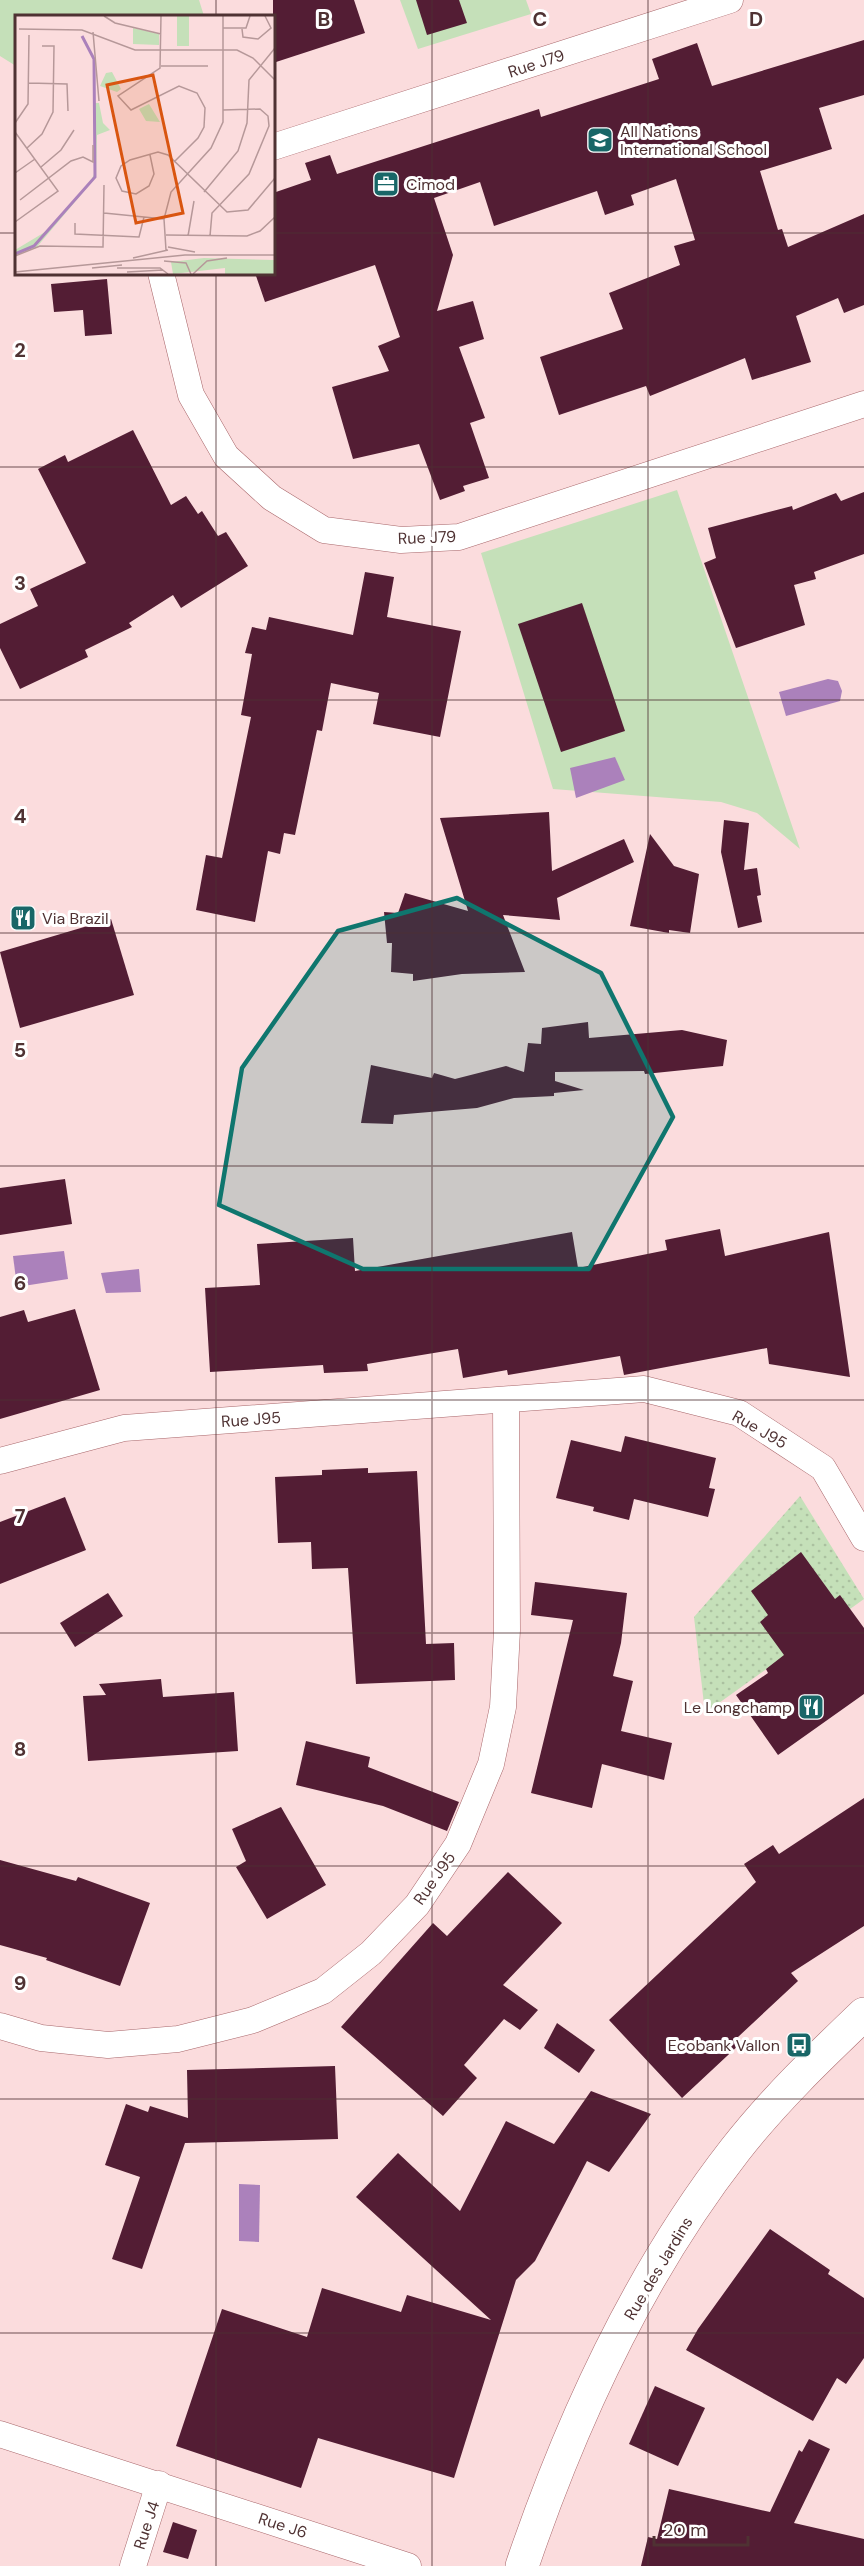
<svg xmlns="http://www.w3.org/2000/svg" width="864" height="2566" font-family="'DM Sans',sans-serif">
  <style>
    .grass { fill: #c5e0b9 }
    .garden { fill: url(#garden-dots) }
    .water { fill: #ab81bb }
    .building { fill: #531d34 }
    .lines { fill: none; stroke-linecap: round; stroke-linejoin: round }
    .minor-casing { stroke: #a8666a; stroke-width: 27 }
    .secondary-casing { stroke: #a8666a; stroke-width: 34 }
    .minor { stroke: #fff; stroke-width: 26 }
    .secondary { stroke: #fff; stroke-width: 33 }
    .marked { fill: #0f766e; fill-opacity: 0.2; stroke: #0f766e; stroke-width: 4.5; stroke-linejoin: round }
    .grid { fill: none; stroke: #4f3233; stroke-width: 1.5; stroke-opacity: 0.55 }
    .labels { text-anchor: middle; stroke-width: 6; stroke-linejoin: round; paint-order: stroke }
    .street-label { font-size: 16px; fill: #4f3233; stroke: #fff }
    .poi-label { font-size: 16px; fill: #4f3233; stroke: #fff; text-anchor: start }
    .inset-river { fill: none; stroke: #ab81bb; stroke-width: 3 }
    .inset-road { fill: none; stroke: #b69899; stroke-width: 1.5 }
    .view { fill: #d95510; fill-opacity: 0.15; stroke: #d95510; stroke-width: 3 }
    .inset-edge { fill: none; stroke: #4f3233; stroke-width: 3 }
    .grid-label { font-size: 20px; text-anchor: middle; font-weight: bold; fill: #4f3233; stroke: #fff; stroke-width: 6; stroke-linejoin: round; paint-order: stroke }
  </style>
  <defs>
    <pattern id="garden-dots" width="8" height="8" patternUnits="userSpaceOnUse" patternTransform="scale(1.5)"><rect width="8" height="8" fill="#c5e0b9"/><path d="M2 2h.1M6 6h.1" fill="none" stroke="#abc1a0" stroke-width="1.8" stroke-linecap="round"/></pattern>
  </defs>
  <rect width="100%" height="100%" fill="#fbdcdd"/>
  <g class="grass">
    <path d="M0 0H199L204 16H16V66L0 56Z"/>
    <path d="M400 0H526L531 14 418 49Z"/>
    <path d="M677 490 800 849 757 813 721 802 553 789 481 553Z"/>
  </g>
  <path class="garden" d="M800 1496 864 1599 705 1713 694 1617Z"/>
  <g class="water">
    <path d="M828 679 838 681 842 691 840 701 786 716 779 692Z"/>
    <path d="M615 757 625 780 576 798 570 768Z"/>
    <path d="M64 1251 68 1279 17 1287 13 1256Z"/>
    <path d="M139 1269 141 1292 106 1293 101 1273Z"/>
    <path d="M239 2184 260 2185 259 2242 239 2241Z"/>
  </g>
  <g class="building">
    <path d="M273 0H354L365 33 273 63Z"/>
    <path d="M416 0H459L467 23 427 35Z"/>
    <path d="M864 40V95L819 108 832 149 760 171 778 230 782 229 788 247 864 214V305L844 313 838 298 796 316 811 362 752 380 745 358 650 396 646 386 559 415 540 357 623 329 609 293 680 265 674 246 695 240 676 179 631 195 634 205 605 215 597 191 494 226 480 182 434 198 453 255 437 311 473 301 484 339 459 347 485 418 470 423 489 478 463 486 465 491 440 500 419 444 353 459 332 387 389 371 378 346 400 337 375 265 265 302 255 273H273V193L311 180 305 163 330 155 337 174 539 109 541 117 659 79 652 59 697 43 712 86Z"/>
    <path d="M107 279 112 334 85 336 83 310 54 312 51 284Z"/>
    <path d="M133 430 171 505 186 496 198 514 202 511 218 536 226 532 248 566 181 608 173 595 129 623 132 627 85 650 88 657 20 689 0 648V624L38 606 30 589 86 563 38 469 65 455 68 462Z"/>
    <path d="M864 492V554L814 572 816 579 794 585 805 625 736 648 704 563 716 558 708 528 792 506 793 510 836 493 841 501Z"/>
    <path d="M365 572 394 577 387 617 461 631 440 737 373 724 379 693 331 683 322 731 317 730 295 835 284 833 280 854 268 851 255 922 196 910 206 855 222 858 251 717 241 715 252 654 245 653 252 627 266 630 269 617 353 635Z"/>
    <path d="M582 603 625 731 561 752 518 624Z"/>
    <path d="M549 812 552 871 624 839 634 862 557 898 560 920 503 915 525 972 462 974 413 981V974L391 972 392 943H387L384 912 398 913 405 893 468 911 440 818Z"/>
    <path d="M724 820 749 823 744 870 757 868 761 895 757 896 762 922 738 928 721 852Z"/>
    <path d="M650 834 674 866 699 874 690 933 669 930V933L630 926Z"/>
    <path d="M111 919 134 995 20 1028 0 952Z"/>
    <path d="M588 1022 589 1038 682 1030 727 1040 723 1066 645 1074 644 1071 555 1072V1081L584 1090 554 1093V1096L514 1098 477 1108 394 1115 393 1124 361 1123 371 1065 432 1078 434 1073 455 1079 506 1066 524 1072 528 1043 541 1044 542 1028Z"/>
    <path d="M65 1179 72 1224 0 1235V1188Z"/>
    <path d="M720 1229 725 1256 829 1232 850 1377 769 1364 767 1348 624 1375 620 1356 508 1375 507 1370 463 1378 458 1349 367 1364 368 1371 324 1373 323 1365 210 1372 205 1288 260 1285 257 1244 353 1238 355 1271 572 1232 578 1268 667 1250 665 1240Z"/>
    <path d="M75 1309 100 1390 0 1419V1317L24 1310 28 1322Z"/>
    <path d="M625 1436 716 1458 709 1488 715 1489 708 1517 634 1499 629 1520 593 1511 594 1507 556 1498 571 1440 621 1452Z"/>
    <path d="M368 1468V1473L417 1471 426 1644 454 1643 455 1680 356 1684 348 1568 312 1569 311 1542 278 1543 275 1477 322 1475V1470Z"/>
    <path d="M65 1497 86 1550 0 1584V1522Z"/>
    <path d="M801 1552 835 1599 840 1595 864 1628V1694L778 1755 736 1695 768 1673 766 1669 784 1655 760 1622 768 1615 751 1591Z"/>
    <path d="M535 1582 627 1593 621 1643 613 1676 633 1681 621 1731 672 1743 664 1780 602 1764 592 1808 531 1793 573 1620 531 1615Z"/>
    <path d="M108 1593 123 1616 75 1647 60 1623Z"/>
    <path d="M161 1679 163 1697 234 1692 238 1751 88 1761 83 1696 106 1695 99 1684Z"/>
    <path d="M306 1741 370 1757 368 1767 459 1802 447 1831 383 1806 296 1785Z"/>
    <path d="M864 1798V1926L791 1973 798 1981 738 2037 742 2042 682 2098 609 2020 756 1882 744 1864 773 1845 779 1854Z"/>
    <path d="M281 1807 326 1885 267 1919 236 1867 246 1861 232 1829Z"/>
    <path d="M0 1860 76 1881 78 1877 150 1903 120 1986 46 1960 47 1958 0 1945Z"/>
    <path d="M508 1872 562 1923 503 1985 538 2010 520 2030 504 2019 464 2065 477 2078 443 2116 341 2027 433 1923 447 1936Z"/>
    <path d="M557 2023 595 2050 579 2073 544 2048Z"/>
    <path d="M335 2066 338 2139 185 2143 142 2269 112 2259 140 2177 105 2165 126 2104 148 2112 150 2106 188 2118 187 2070Z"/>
    <path d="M591 2091 651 2114 609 2172 587 2161 535 2261 516 2280 454 2478 318 2438 301 2488 176 2446 222 2309 307 2337 322 2288 401 2312 407 2295 491 2320 356 2197 398 2153 460 2211 506 2121 554 2144Z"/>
    <path d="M770 2229 830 2270 828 2274 864 2298V2358L846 2384 837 2378 813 2421 686 2350 698 2329Z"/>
    <path d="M655 2386 705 2408 678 2466 629 2444Z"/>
    <path d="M809 2439 830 2449 794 2523 864 2539V2566H641L648 2537 657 2539 669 2489 770 2512 799 2450 802 2452Z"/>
    <path d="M173 2522 197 2530 188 2559 163 2552Z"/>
  </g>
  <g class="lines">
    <g class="minor-casing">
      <g id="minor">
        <path d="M273 147 730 0"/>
        <path d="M161 273 191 395 226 456 272 498 324 530 401 540 459 537 864 404"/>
        <path d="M0 1461 124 1428 644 1389 739 1413 823 1468 864 1538"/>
        <path d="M0 2026 41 2038 108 2045 178 2039 253 2020 323 1991 371 1953 417 1905 458 1844 491 1764 503 1707 507 1630 506 1401"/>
        <path d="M0 2434 408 2566"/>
        <path d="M133 2566 159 2484"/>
      </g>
    </g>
    <g class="secondary-casing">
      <path id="secondary" d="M522 2566C572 2419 639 2273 735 2150 774 2100 819 2057 864 2014"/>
    </g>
    <use href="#minor" class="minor"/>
    <use href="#secondary" class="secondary"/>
  </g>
  <path class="marked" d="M457 898 601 973 673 1117 589 1269H363L219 1205 242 1068 338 931Z"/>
  <path class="grid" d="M216 0V16M432 0V2566M648 0V2566M0 233H16M273 233H864M216 273V2566M0 467H864M0 700H864M0 933H864M0 1166H864M0 1400H864M0 1633H864M0 1866H864M0 2099H864M0 2333H864"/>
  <defs>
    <g id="school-square" transform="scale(1.35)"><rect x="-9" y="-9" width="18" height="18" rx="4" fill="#186667" stroke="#fff"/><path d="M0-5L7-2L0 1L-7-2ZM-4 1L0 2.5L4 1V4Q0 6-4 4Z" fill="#fff"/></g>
    <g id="office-square" transform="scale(1.35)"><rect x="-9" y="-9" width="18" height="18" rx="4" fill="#186667" stroke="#fff"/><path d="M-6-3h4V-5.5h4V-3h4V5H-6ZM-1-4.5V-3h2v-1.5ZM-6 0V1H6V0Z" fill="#fff"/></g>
    <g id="restaurant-square" transform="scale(1.35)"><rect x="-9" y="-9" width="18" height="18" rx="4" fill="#186667" stroke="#fff"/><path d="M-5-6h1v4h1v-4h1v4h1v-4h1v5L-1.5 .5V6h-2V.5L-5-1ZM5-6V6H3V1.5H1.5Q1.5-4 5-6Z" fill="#fff"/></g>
    <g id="bus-square" transform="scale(1.35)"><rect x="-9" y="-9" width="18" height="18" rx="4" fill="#186667" stroke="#fff"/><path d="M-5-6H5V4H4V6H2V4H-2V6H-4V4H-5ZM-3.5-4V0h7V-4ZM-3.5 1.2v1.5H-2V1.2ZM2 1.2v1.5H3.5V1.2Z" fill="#fff"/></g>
  </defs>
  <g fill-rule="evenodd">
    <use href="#school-square" x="600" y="140"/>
    <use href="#office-square" x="386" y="184"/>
    <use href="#restaurant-square" x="23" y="918"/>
    <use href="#restaurant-square" x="811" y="1707"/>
    <use href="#bus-square" x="799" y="2045"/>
  </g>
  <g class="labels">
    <g class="street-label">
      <text transform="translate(536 63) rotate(-18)" y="6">Rue J79</text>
      <text transform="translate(427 537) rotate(-2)" y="6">Rue J79</text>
      <text transform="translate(251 1419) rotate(-4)" y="6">Rue J95</text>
      <text transform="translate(760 1429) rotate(30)" y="6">Rue J95</text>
      <text transform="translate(434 1878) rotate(-55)" y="6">Rue J95</text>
      <text transform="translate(658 2268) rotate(-59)" y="6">Rue des Jardins</text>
      <text transform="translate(146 2525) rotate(-72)" y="6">Rue J4</text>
      <text transform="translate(283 2525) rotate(18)" y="6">Rue J6</text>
    </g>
    <g class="poi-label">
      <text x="620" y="137">All Nations<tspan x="620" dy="18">International School</tspan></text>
      <text x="406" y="190">Cimod</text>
      <text x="42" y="924">Via Brazil</text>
      <text x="792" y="1713" text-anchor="end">Le Longchamp</text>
      <text x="780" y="2051" text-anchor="end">Ecobank Vallon</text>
    </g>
  </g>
  <g transform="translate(15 15)">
    <rect width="260" height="260" fill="#fbdcdd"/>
    <path d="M162 1H174V31H162ZM97 57 106 74 102 77 85 71 91 58ZM134 89 145 107 131 106 124 94ZM189 243 259 245V259H210V253L158 259 156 247Z" fill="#c5e0b9"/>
    <path d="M79 88H84L88 108 95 115 82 120 81 162 21 233 0 240V235L30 217 75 168 80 157Z" fill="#c5e0b9"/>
    <path d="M118 13 144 19V30L118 29Z" fill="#c5e0b9"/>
    <path class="inset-river" d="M0 239 19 231 80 162 79 44 67 21"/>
    <path class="inset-road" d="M89 1 100 8 146 19M146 1 145 53 103 81 116 95 164 71 182 78 190 93 189 112 183 123 159 147M208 13H231L235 1M4 14 67 15 120 35H222L238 43 260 65M227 14 228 22 243 24 256 13 250 1M78 17 84 86M146 51H193M14 68 52 69 53 96M0 108 13 89 14 20M0 117 43 176 0 207M12 133 27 119 38 97 39 31H27M135 140 139 159 134 171 121 179 107 176 101 163 106 151 115 145 143 137 153 140 212 197 233 195 260 163M26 152 46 135 59 115M0 158 20 144M189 177 223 136 232 108 234 65 260 33M5 185 56 146 68 142 78 147V130M89 198 149 204M60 208V219L124 222 129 202M151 220 232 221 245 216 260 202M173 221 179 186M195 221 197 198 234 159 254 111 253 101 245 94 208 95M153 232 180 237M151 235 149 204 156 177 196 133 208 107V1M0 241 25 231 88 232 89 170M118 243 153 235M149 246 171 248 176 259M77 253 107 250M102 253H145L153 259M0 257 170 240H260M112 257 148 255M178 259 192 246 212 243"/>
    <path class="view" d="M138 60 168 198 121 208 92 70Z"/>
    <rect width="260" height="260" class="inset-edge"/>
  </g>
  <g class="grid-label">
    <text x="324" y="26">B</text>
    <text x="540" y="26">C</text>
    <text x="756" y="26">D</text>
    <text x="20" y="357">2</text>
    <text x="20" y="590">3</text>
    <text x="20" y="823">4</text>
    <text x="20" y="1057">5</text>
    <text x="20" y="1290">6</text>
    <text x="20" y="1523">7</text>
    <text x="20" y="1756">8</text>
    <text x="20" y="1990">9</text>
  </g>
  <path d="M654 2536v9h94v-9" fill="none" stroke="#4f3233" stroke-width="3"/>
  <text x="663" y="2536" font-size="18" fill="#4f3233" stroke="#ffffff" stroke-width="4.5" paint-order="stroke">20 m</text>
</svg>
